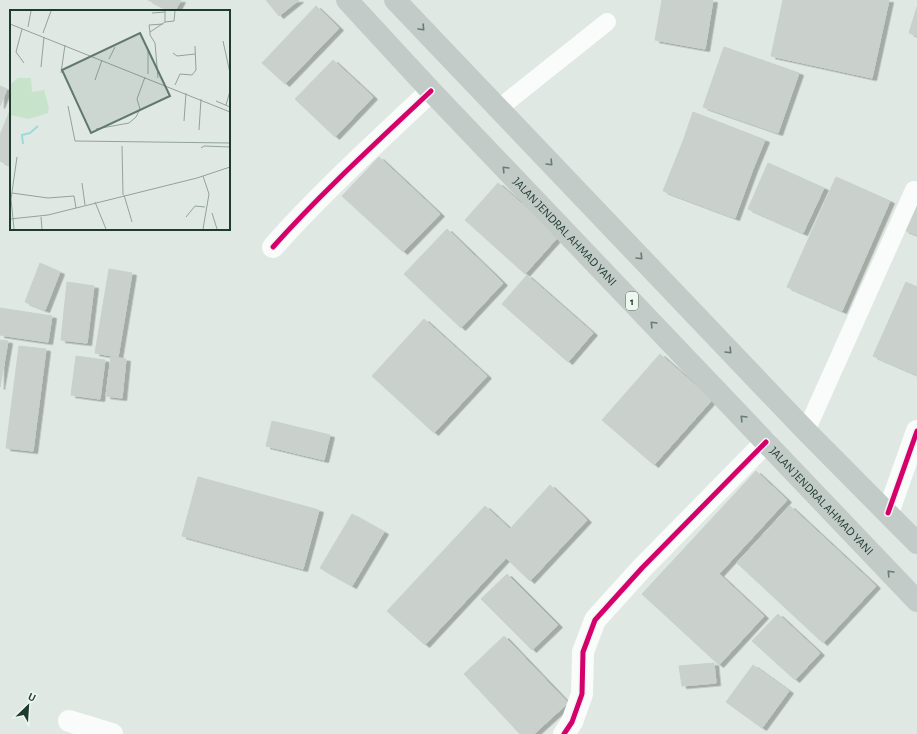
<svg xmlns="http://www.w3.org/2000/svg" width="917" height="734" font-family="'Alegreya Sans',sans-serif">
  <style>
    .building { fill: #cad1cd; stroke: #c8d1cc; filter: url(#shadow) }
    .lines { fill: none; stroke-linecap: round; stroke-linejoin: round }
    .service { stroke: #fafcfb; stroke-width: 18 }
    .minor { stroke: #fafcfb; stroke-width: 22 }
    .trunk { stroke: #c2cbc7; stroke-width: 22 }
    .cycleway-casing { stroke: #edf7f0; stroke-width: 8 }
    .cycleway { stroke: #d6006c; stroke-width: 5 }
    .oneway { stroke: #677c73 }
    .labels { text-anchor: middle; stroke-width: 3; stroke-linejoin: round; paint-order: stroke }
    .shield { fill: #edf7f0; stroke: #5b7368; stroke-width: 1 }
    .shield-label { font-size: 11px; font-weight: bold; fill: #1d3b2e }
    .street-label { font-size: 12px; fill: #1d3b2e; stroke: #edf7f0 }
    .inset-river { fill: none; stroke: #9adcda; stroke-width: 2 }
    .inset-road { fill: none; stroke: #92a39b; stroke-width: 1 }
    .view { fill: #61786d; fill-opacity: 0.15; stroke: #61786d; stroke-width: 2 }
    .inset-edge { fill: none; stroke: #1d3b2e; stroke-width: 2 }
  </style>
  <defs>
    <filter id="shadow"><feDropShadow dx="4.5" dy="2.5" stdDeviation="0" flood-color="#0004"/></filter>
  </defs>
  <rect width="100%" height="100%" fill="#e0e8e3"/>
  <g class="building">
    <path d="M148 0H181L175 11H170Z"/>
    <path d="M266 0H299L279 16Z"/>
    <path d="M662 0H713L705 49 655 40Z"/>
    <path d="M783 0H889L872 78 771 56Z"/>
    <path d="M316 6 339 28 285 84 262 63Z"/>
    <path d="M917 7V36L909 33Z"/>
    <path d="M724 47 799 73 778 133 703 107Z"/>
    <path d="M333 60 373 97 335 137 295 99Z"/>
    <path d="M0 86 7 89 0 106Z"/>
    <path d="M11 108V166L0 161V135Z"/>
    <path d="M693 112 765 140 753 169 683 141Z"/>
    <path d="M683 141 753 169 735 218 663 191Z"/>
    <path d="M379 157 440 214 403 252 342 196Z"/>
    <path d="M768 163 824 188 803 233 748 209Z"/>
    <path d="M836 177 890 201 842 311 787 287Z"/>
    <path d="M498 183 559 236 525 274 465 220Z"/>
    <path d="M917 201V235L904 230Z"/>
    <path d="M447 229 503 283 461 328 404 274Z"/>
    <path d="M40 263 60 272 45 310 25 302Z"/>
    <path d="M109 269 132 273 118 357 95 353Z"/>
    <path d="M527 275 593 333 568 362 502 304Z"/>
    <path d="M67 282 94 286 87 343 61 340Z"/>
    <path d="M906 282 917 287V375L873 356Z"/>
    <path d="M0 308 52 316 48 342 0 335Z"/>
    <path d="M424 319 487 376 434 433 372 376Z"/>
    <path d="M0 340 8 341 0 387Z"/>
    <path d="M19 346 46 349 33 451 6 448Z"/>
    <path d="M660 354 712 400 654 465 602 420Z"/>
    <path d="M76 356 105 360 100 399 71 395Z"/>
    <path d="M111 357 126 359 122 398 106 396Z"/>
    <path d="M272 421 330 435 324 460 266 446Z"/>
    <path d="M756 471 787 500 719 574 764 616 719 665 642 594Z"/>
    <path d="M198 477 319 510 303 569 182 536Z"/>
    <path d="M550 485 587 520 530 581 506 558 425 645 387 611 485 506 510 529Z"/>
    <path d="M790 506 876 586 823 643 737 563Z"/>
    <path d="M352 514 384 532 352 586 320 568Z"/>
    <path d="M507 574 558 625 532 650 481 599Z"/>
    <path d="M778 614 820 653 795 680 752 641Z"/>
    <path d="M504 636 568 703 534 734H520L464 674Z"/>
    <path d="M714 663 716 683 682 686 679 666Z"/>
    <path d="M753 665 789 691 762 728 726 702Z"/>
  </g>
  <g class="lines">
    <g class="service">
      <path d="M498 109 607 22"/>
      <path d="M806 431 914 190"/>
    </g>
    <g class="minor">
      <path d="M273 247C322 192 377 142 431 91"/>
      <path d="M888 513 917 431"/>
      <path d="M69 721 112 734"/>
      <path d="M564 734 572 722 582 694 583 652 595 620 642 568 766 442"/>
    </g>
    <g class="trunk">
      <path id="s1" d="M347 0 431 91 917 601"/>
      <path d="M395 0 806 431 917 543"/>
    </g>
    <g class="cycleway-casing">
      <g id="cycleway">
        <path d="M273 247C322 192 377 142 431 91"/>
        <path d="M888 513 917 431"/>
        <path d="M564 734 572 722 582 694 583 652 595 620 642 568 766 442"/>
      </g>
    </g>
    <use href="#cycleway" class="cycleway"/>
  </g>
  <defs><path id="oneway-chevron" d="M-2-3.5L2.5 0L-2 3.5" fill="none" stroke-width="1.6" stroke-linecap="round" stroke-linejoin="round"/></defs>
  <g class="oneway">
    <use href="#oneway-chevron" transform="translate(422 28) rotate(47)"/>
    <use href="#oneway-chevron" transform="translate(550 163) rotate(46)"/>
    <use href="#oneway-chevron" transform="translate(505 169) rotate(-134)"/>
    <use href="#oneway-chevron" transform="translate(640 257) rotate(46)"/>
    <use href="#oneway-chevron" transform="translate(653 324) rotate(-134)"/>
    <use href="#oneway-chevron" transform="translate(729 351) rotate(46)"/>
    <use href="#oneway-chevron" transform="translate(743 418) rotate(-134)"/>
    <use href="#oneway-chevron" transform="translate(890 573) rotate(-133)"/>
  </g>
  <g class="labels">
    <rect class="shield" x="626" y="292" width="12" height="18" rx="3"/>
    <g class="shield-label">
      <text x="632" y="305">1</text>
    </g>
    <g class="street-label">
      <text dy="4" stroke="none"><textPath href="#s1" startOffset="318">JALAN JENDRAL AHMAD YANI</textPath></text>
      <text dy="4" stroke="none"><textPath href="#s1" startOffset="690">JALAN JENDRAL AHMAD YANI</textPath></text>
    </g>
  </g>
  <g transform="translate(10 10)">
    <rect width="220" height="220" fill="#e0e8e3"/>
    <path d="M8 68H21L22 82 34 80 39 98 38 103 19 109 0 105V75Z" fill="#c7e3ca"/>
    <path class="inset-river" d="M13 134 12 125 20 123 28 116"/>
    <path class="inset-road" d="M142 3 155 2M155 12 164 11 165 1M0 14 220 102M18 17 21 1M12 19 6 42 14 53M140 22 139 15 153 14M33 23 41 1M213 31 220 63M138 39V64M163 43 167 46 185 44M99 49 105 37M31 57 34 27M51 63 55 35M148 68 145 33 140 25V22L155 12V1M85 70 92 50M165 75 170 64 182 65 186 60 185 36M206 91 220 97M216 95 220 81M58 96 65 131 220 133M174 111 176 83M86 119 119 113 126 107 130 99 127 89 135 67M189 120 191 89M112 136 113 185M191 138 194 136 220 137M193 166 199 184 193 219M72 173 75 195M2 183 38 188 64 186 66 198M114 185 122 212M85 192 96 219M202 203 207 219M31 207 32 219M176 207 185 196 195 197M0 209 38 205 187 168 220 157M4 219 1 189 7 147"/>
    <path class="view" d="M130 23 160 86 81 123 52 60Z"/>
    <rect width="220" height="220" class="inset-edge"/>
  </g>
  <g transform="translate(28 706) rotate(25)" stroke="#edf7f0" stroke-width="3" paint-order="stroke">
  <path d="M0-3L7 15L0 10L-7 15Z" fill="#1d3b2e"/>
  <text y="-6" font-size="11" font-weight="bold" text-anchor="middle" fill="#1d3b2e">U</text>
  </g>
</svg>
